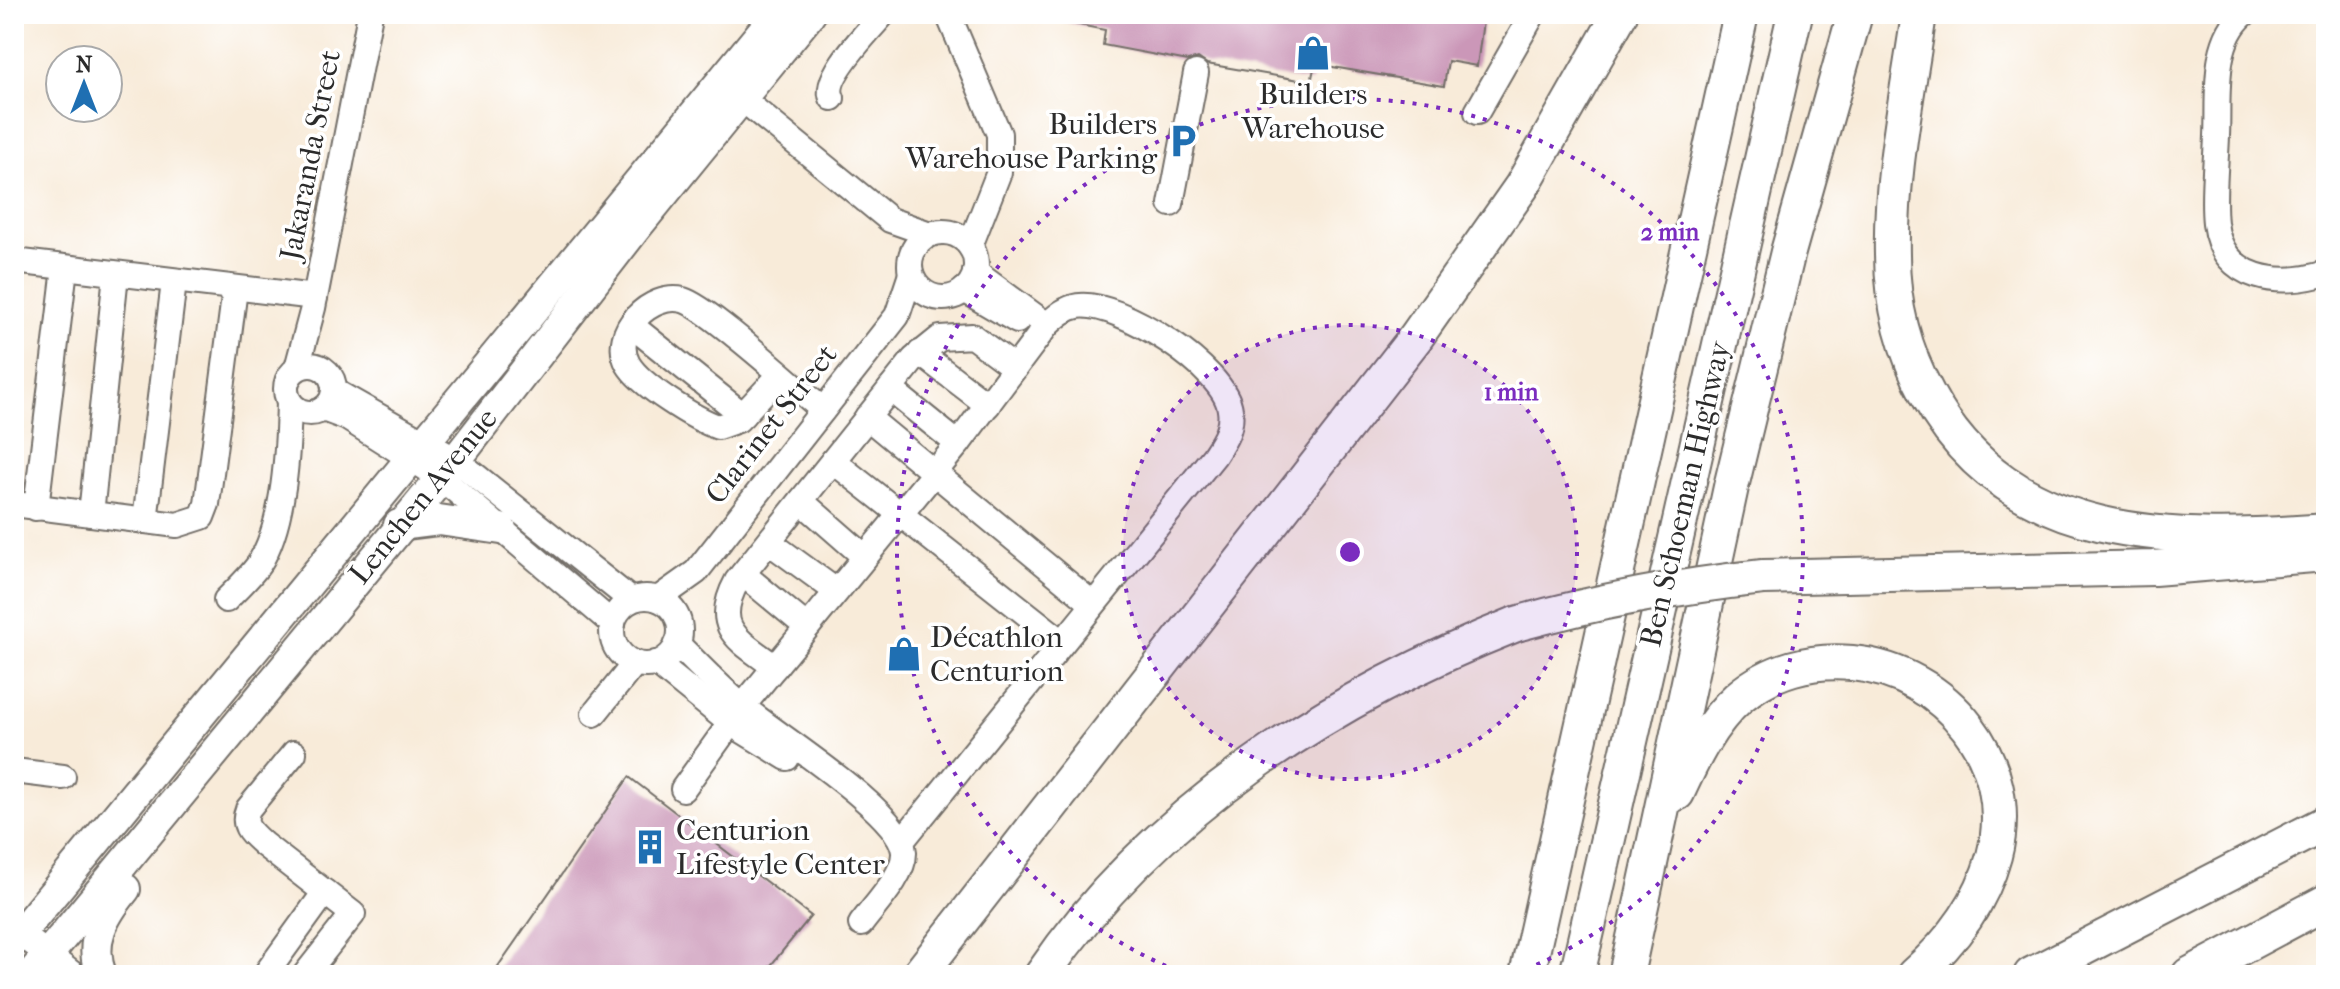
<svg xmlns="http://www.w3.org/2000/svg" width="2340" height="989" font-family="'IM FELL French Canon',serif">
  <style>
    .building { fill: #cb97b8 }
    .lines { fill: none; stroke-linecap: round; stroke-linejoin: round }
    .minor-casing { stroke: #736e68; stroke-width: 28 }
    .major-casing { stroke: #736e68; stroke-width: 34 }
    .highway-casing { stroke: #736e68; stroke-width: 38 }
    .minor { stroke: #fff; stroke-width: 24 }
    .major { stroke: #fff; stroke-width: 30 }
    .highway { stroke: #fff; stroke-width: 34 }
    .highway-bridge-casing { stroke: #736e68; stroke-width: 38; stroke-linecap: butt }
    .highway-bridge { stroke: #fff; stroke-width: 34 }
    .ring { fill: none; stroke: #7b2cbf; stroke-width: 4; stroke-dasharray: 4 8 }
    .labels { text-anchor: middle; stroke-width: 7; stroke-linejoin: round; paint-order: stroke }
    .poi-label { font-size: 30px; fill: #2b2b2b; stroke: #fff; text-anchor: start }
    .street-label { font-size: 30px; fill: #2b2b2b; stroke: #fff }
    .centre { fill: #7b2cbf; stroke: #fff; stroke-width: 4 }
    .ring-label { font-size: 24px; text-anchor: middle; font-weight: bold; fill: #7b2cbf; stroke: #fff; stroke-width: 7; stroke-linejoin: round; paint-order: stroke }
  </style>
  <rect width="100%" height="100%" fill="#fff"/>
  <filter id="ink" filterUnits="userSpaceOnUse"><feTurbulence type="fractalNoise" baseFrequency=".0125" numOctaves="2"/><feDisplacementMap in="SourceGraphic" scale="16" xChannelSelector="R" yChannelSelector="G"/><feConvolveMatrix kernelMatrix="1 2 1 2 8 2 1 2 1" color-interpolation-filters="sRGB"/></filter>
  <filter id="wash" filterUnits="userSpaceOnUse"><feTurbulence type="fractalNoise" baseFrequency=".006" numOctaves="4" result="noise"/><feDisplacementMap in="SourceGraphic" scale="32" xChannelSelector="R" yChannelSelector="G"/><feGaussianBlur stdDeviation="1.8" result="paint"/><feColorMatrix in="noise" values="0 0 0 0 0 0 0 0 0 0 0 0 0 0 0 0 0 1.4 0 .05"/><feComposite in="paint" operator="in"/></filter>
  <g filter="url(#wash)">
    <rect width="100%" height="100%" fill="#f8ebd9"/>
    <g id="blocks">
      <g class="building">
        <path d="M1059 14H1484L1477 66 1448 61 1444 86 1315 64 1311 82 1207 64 1198 58 1188 61 1103 45 1105 30 1059 21Z"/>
        <path d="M629 777 811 916 763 975H492Z"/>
      </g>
    </g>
  </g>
  <g filter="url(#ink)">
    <use href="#blocks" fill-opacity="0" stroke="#736e68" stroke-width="2"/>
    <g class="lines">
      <g class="minor-casing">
        <g id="minor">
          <path d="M948 14 999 134V172L970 246"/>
          <path d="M2244 14C2211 42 2219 98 2217 136 2216 164 2212 195 2215 223 2222 282 2281 287 2326 273"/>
          <path d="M832 98C822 77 869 31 883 14"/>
          <path d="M742 99 890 220 930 234"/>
          <path d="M1477 112 1533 14"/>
          <path d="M1171 204 1196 73"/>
          <circle cx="943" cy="265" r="33"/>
          <path d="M14 261 315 297"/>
          <path d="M975 272 1047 325"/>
          <path d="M964 290 1017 321"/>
          <path d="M631 325 743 415"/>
          <path d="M920 353 988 405"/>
          <circle cx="310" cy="389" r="24"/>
          <path d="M297 368 313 308 370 14"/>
          <path d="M780 375 738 420 718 427C695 419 640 385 628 364 610 332 651 292 683 300 708 307 797 389 823 410"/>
          <path d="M890 389 958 444"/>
          <path d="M334 391 456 460 631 600"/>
          <path d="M323 409 347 418 440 477 613 624"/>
          <path d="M867 417 1093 604"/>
          <path d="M833 461 1061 641"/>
          <path d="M801 501 865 557"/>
          <path d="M14 504 177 525 202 517 207 504 235 289"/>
          <path d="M36 508 65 268"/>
          <path d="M91 514 116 274"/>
          <path d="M145 521 174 282"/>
          <path d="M769 542 836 591"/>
          <path d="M743 574 807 627"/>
          <circle cx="646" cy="631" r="34"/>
          <path d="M658 599 696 572 897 316 911 274"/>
          <path d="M226 600C237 589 250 577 259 564 285 523 288 449 289 401"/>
          <path d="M677 644C699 665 720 688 743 707 776 735 901 812 904 852 905 875 874 906 861 924"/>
          <path d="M656 663 730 723 787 758"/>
          <path d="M775 667C739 640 711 629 737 581L914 359 940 338 972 336 1015 368"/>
          <path d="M594 714 635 663"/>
          <path d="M294 753 248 809C241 826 251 833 263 844L353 914 305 975"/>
          <path d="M14 771 63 777"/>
          <path d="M683 789 742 707 958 444 1047 325C1056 317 1065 308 1078 306 1118 300 1226 369 1230 410 1233 428 1223 442 1214 456L902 841"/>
          <path d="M14 933H20L74 975"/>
          <path d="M265 975 325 892"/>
        </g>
      </g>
      <g class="major-casing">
        <g id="major">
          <path d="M399 525 439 520 501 529"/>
          <path d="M14 941 777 14"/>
          <path d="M31 975 456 460 634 230 810 14"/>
          <path d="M101 975C88 940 104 915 125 889"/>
        </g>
      </g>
      <g class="highway-casing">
        <g id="highway">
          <path d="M1919 14C1908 93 1890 175 1892 255 1892 304 1905 353 1928 395 2009 546 2177 542 2326 531"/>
          <path d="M1763 577 2154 568 2326 554"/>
          <path d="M1677 793C1693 758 1710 723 1739 697 1771 670 1811 659 1852 663 1946 672 2019 761 1994 856 1981 904 1951 943 1914 975"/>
          <path d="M919 975 1416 337 1522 186 1620 14"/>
          <path d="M1042 975C1154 810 1334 696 1516 624"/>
          <path d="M1527 975 1741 14"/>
          <path d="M1577 975 1795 14"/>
          <path d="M1626 975 1731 487 1788 252 1855 14"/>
          <path d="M2031 975 2326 823"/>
          <path d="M2189 975 2326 902"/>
        </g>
      </g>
      <use href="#minor" class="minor"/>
      <use href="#major" class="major"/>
      <use href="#highway" class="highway"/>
      <g class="highway-bridge-casing">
        <path id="highway-bridge" d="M1516 624C1598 601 1679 586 1763 577"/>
      </g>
      <use href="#highway-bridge" class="highway-bridge"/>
    </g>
  </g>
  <circle cx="1350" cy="552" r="227" fill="#7b2cbf" fill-opacity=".12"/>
  <g class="ring">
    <circle cx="1350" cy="552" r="227"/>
    <path d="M1188 975A453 453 0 1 1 1512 975"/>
  </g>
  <defs>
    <g id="shop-bare" transform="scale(2.76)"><path d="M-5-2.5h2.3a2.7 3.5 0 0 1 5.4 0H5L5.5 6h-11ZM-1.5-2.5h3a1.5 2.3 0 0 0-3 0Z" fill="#1f6fb2" stroke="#fff" stroke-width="2.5" paint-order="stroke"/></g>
    <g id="parking-bare" transform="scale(2.76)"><path d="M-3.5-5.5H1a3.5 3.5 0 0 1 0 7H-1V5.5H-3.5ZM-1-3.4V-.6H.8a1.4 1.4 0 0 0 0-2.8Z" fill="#1f6fb2" stroke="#fff" stroke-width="2.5" paint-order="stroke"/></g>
    <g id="building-bare" transform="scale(2.76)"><path d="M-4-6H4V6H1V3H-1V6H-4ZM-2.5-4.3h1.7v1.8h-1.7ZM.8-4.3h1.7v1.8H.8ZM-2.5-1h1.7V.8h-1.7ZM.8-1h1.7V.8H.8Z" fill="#1f6fb2" stroke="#fff" stroke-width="2.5" paint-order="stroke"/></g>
  </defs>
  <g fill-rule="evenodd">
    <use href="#shop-bare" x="1313" y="53"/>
    <use href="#parking-bare" x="1183" y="141"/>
    <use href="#shop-bare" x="904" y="654"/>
    <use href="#building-bare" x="650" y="847"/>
  </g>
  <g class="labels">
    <g class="poi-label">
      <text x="1313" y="104" text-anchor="middle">Builders<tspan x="1313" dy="34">Warehouse</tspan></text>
      <text x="1157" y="134" text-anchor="end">Builders<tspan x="1157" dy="34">Warehouse Parking</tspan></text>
      <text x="930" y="647">Décathlon<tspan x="930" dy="34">Centurion</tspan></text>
      <text x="676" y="840">Centurion<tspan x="676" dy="34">Lifestyle Center</tspan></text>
    </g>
    <g class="street-label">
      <text transform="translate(310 155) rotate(-79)" y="10">Jakaranda Street</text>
      <text transform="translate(771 424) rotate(-52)" y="10">Clarinet Street</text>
      <text transform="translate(1685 494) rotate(-77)" y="10">Ben Schoeman Highway</text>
      <text transform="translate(423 496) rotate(-51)" y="10">Lenchen Avenue</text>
    </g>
  </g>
  <circle cx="1350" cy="552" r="12" class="centre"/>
  <g class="ring-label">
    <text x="1670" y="240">2 min</text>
    <text x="1511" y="400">1 min</text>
  </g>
  <rect width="2340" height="989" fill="none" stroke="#fff" stroke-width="48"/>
  <g transform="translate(84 84)"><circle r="38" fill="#ffffff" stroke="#aaaaaa" stroke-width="2"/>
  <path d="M0-6L14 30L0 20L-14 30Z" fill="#1f6fb2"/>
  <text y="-12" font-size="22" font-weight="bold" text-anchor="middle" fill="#2b2b2b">N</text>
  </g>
</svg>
